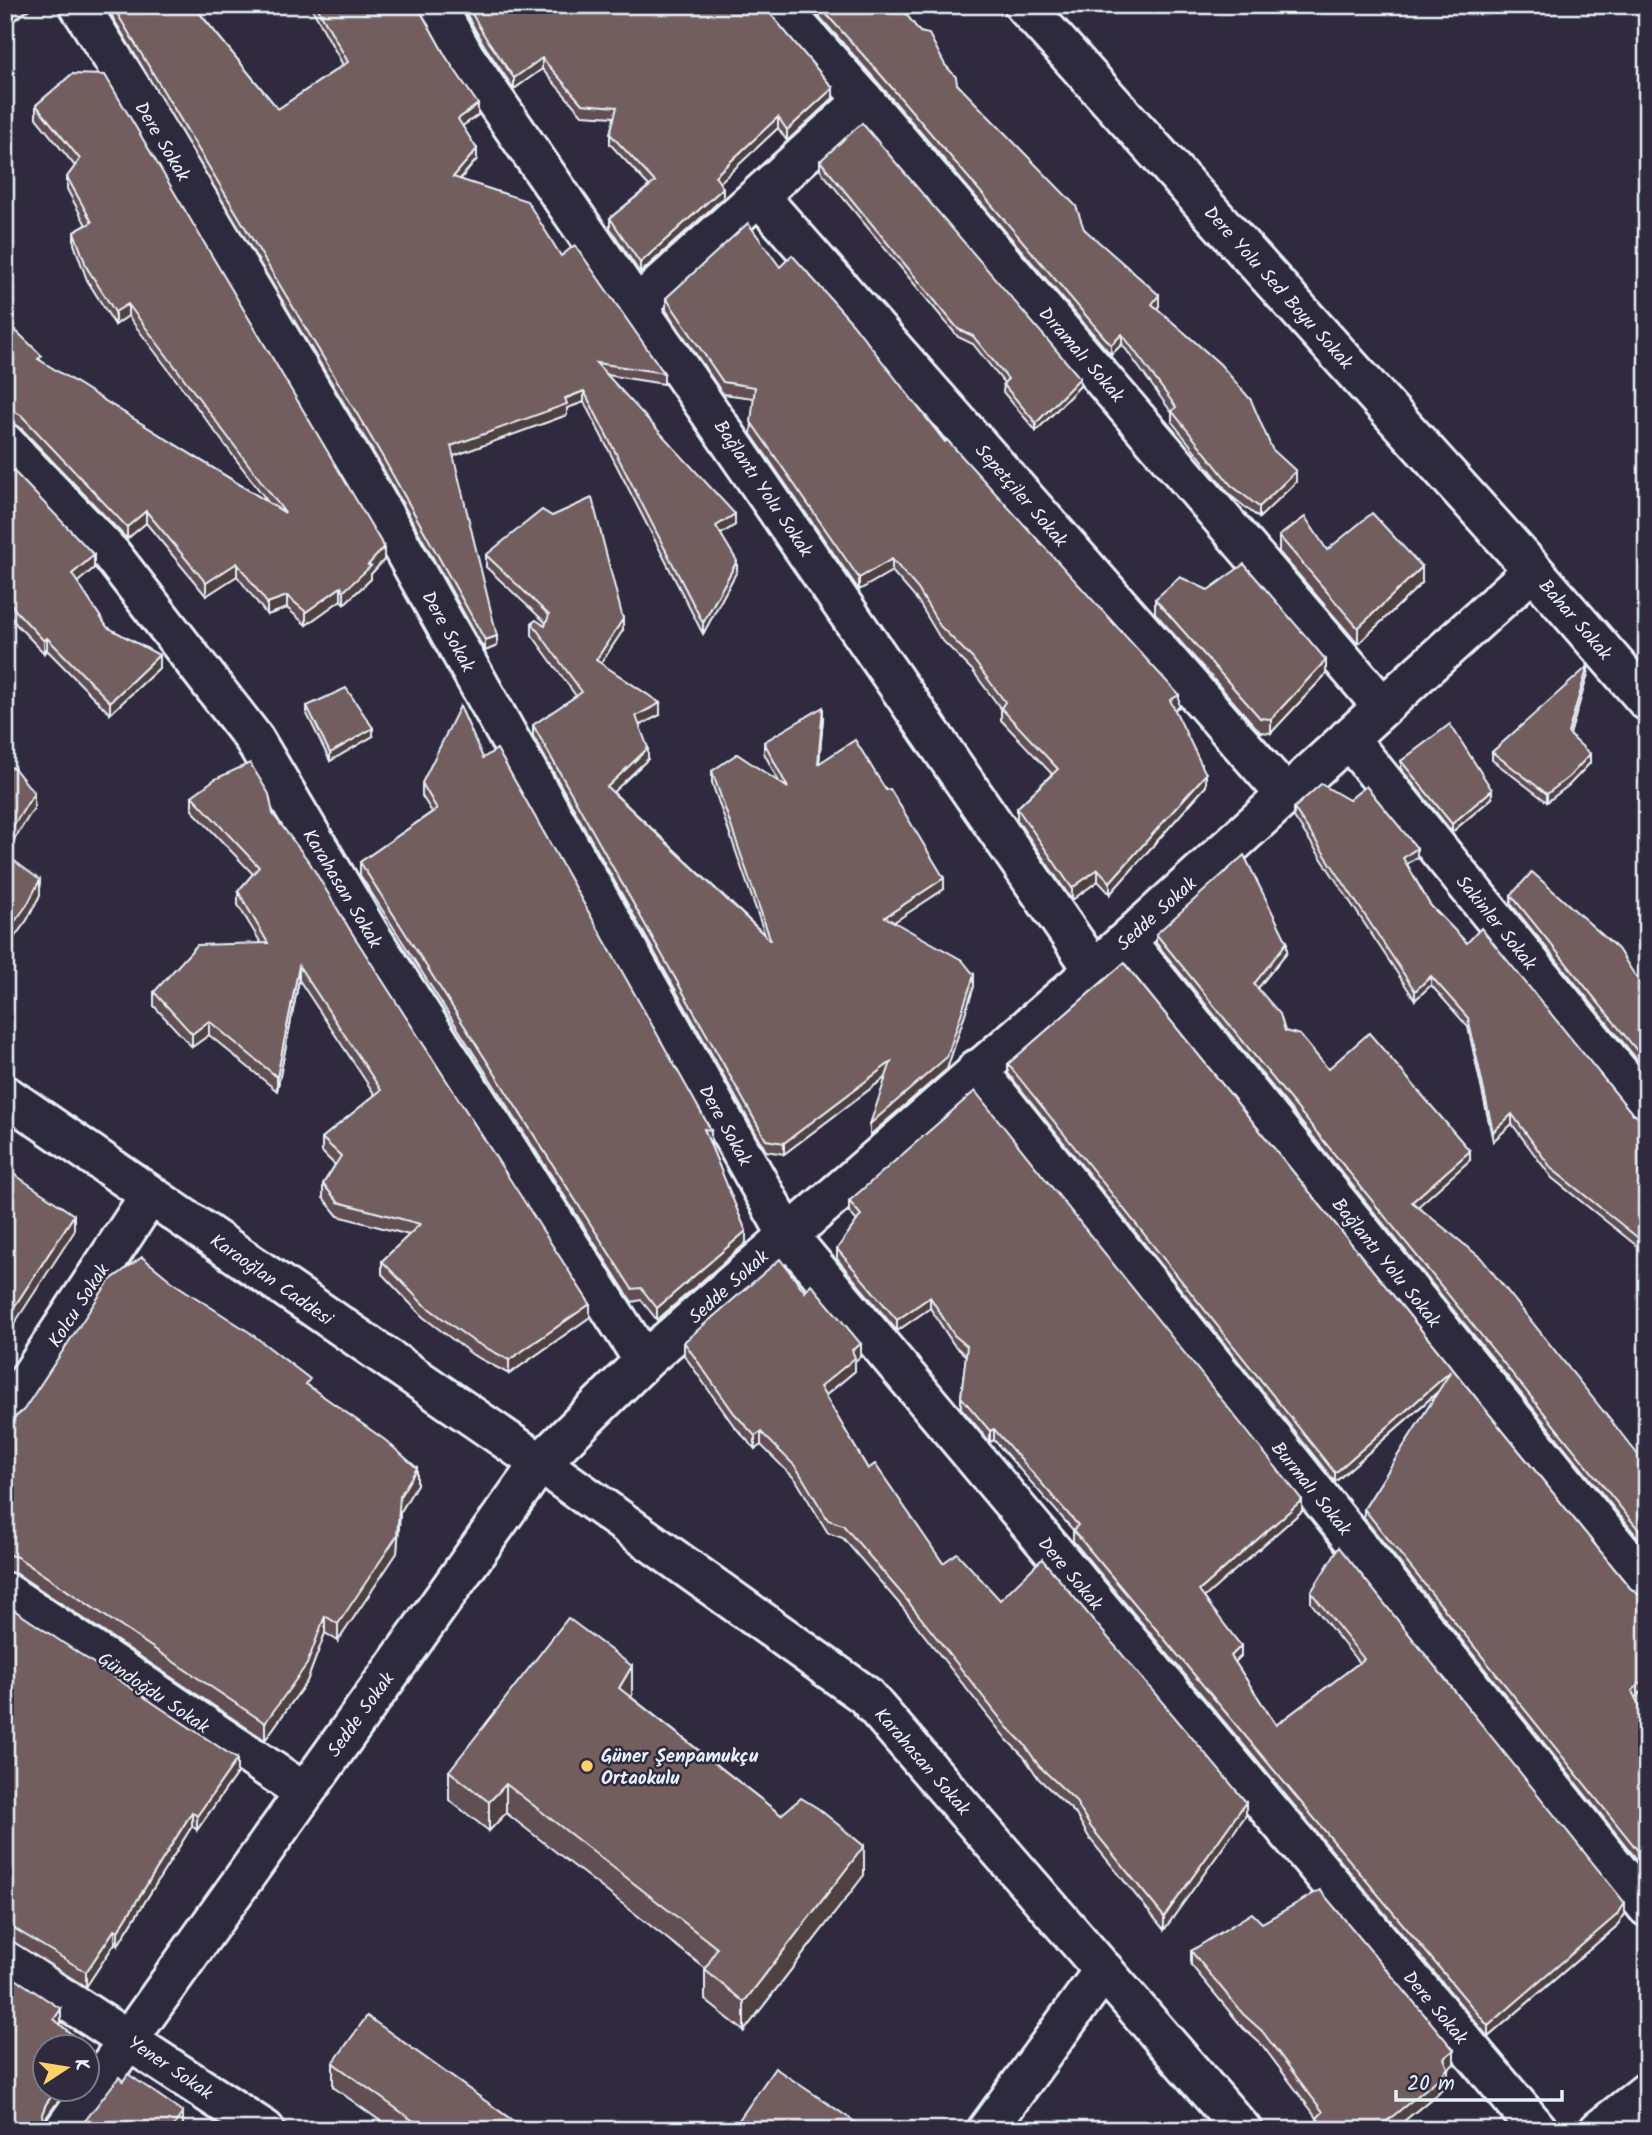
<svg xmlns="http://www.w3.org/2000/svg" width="1652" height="2135" font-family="Kalam,sans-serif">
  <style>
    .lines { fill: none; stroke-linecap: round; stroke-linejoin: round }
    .street-casing { stroke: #e8f1f8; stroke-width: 44 }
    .secondary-casing { stroke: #e8f1f8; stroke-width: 44 }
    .street { stroke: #2f2a3d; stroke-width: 38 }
    .secondary { stroke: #2f2a3d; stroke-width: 38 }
    .wall { fill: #625052; stroke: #e8f1f8; stroke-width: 2 }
    .shaded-wall { fill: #504142; stroke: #e8f1f8; stroke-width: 2 }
    .building { fill: #725d5f; stroke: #e8f1f8; stroke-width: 2 }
    .poi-dot { fill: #ffd166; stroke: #2f2a3d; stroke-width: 2.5 }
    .labels { text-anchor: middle; stroke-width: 5; stroke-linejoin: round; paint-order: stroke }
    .street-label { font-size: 19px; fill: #e8f1f8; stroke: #2f2a3d }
    .poi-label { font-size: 19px; font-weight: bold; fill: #e8f1f8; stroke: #2f2a3d; text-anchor: start }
  </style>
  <rect width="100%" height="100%" fill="#2f2a3d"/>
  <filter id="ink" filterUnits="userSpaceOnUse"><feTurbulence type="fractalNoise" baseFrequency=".0143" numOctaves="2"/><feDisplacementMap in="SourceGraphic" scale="14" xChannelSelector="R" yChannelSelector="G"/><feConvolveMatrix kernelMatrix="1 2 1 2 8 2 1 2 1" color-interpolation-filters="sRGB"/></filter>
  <g filter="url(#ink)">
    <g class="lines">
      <g class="street-casing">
        <g id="street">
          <path d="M79 5 137 97 362 476 787 1234 1538 2130"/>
          <path d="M436 5 465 57 1094 970"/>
          <path d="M779 5 864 100 1382 706"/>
          <path d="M1024 5 1533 570 1647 701"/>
          <path d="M759 196 1286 795"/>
          <path d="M638 305 864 100"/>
          <path d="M5 443 111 554 254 739 368 932 644 1361"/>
          <path d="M1348 738 1647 1107"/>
          <path d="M1126 941 1647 1584"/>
          <path d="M977 1069 1647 1907"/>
          <path d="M5 1415 150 1195"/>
          <path d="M5 1592 304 1792"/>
          <path d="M5 1960 265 2130"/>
          <path d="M64 2130 540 1463 644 1361 1094 970 1533 570"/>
          <path d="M987 2130 1104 1970"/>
        </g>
      </g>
      <g class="secondary-casing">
        <g id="secondary">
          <path d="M5 1095 540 1463 865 1695 1242 2130"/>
          <path d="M1599 2130 1647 2092"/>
        </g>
      </g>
      <use href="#street" class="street"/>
      <use href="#secondary" class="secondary"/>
    </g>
    <g class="wall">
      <path d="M108 5H193L278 109 343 65 310 5H417L478 115 462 126 477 159 461 179 561 256 664 373V384L607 375 735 525 721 534 737 571 703 634 584 402 567 408V415L453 456 497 646 485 651 381 465 113 18Z"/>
      <path d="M461 5H763L833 98 787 141 778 128 720 182 723 198 640 273 610 228V218L649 186 610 144V134L614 117 582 115 542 69 514 89 484 45Z"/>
      <path d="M809 5H899L945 65 957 84 1084 229 1159 306 1156 309 1272 449 1296 482 1259 518 1231 496 1172 422V413L1122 344 1111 355 881 86Z"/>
      <path d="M72 74 384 560 371 574V579L344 604 341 600 306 625 287 608 267 615 237 576 206 596 146 523 127 539 21 428 10 422H5V320L42 362 268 502 128 316 115 325 87 280 74 244V232L86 225 67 189V177L75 166 36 118V105Z"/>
      <path d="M820 161 1080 386 1036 431 1003 392 1004 383 973 344 958 337 820 170Z"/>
      <path d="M780 267 945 442 1179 707 1174 709 1206 786 1110 894 1098 881 1072 900 1017 820V808L1052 774 1001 720V709L972 670 940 638 918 601 892 571 859 590 751 434 754 398 723 394 666 310V298Z"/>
      <path d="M5 462 94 568 77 582 107 627 159 668 110 714 47 650 44 653 16 624 5 609Z"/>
      <path d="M1279 536 1327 550 1422 583 1358 644 1279 552Z"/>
      <path d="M486 555 623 630 601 663 660 715 640 725 648 759 613 792 765 935 712 783V771L779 782 764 753V742L823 718 819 763 944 889 894 922 974 986 947 1069 870 1135 886 1077 784 1154 766 1151 533 736V725L576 696 532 635V623L545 626 546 623 486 567Z"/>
      <path d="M1155 599 1326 674 1271 733 1260 732 1155 613Z"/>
      <path d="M1588 674 1570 734 1590 763 1569 785 1547 802 1492 760V752Z"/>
      <path d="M307 706 373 736 330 761 307 714Z"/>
      <path d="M483 758 711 1130V1143H710L746 1243 657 1320 641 1300 632 1302 360 875V862L432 812 422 796V783Z"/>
      <path d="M1401 761 1492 798 1452 832 1401 769Z"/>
      <path d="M192 796 273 814 350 930 590 1317 509 1374 473 1355 423 1317 382 1274V1261L409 1235 338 1216 323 1198V1184L335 1165 322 1152V1138L375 1095 299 980 277 1091 209 1035 192 1047 154 1006V992L261 943 238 905V891L253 874 192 810Z"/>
      <path d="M1349 800 1417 857 1407 864 1430 905 1631 1112 1639 1118 1647 1119V1254L1552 1178 1512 1124 1493 1141 1468 1027 1431 985 1415 1000 1294 817V808Z"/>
      <path d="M5 854 40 895 27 920 10 943 5 939Z"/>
      <path d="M1511 895 1634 974 1647 988V1072L1511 904Z"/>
      <path d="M1156 934 1287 952 1258 988 1285 1031 1328 1069 1470 1160 1417 1207 1647 1466V1549L1156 943Z"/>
      <path d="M1124 963 1630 1588 1639 1595 1647 1596V1685L1635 1698 1647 1723V1872L1364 1518V1509L1438 1392 1335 1482 1008 1073V1064Z"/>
      <path d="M849 1201 1302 1511 1204 1597 1241 1656 1235 1662 1276 1725 1359 1663 1311 1603V1592L1625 1914 1618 1925 1488 2037 1073 1541V1530L994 1440 990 1442 961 1408V1397L966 1356 954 1345 930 1308 897 1331 837 1259V1249L857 1221 849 1212Z"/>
      <path d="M175 1284 310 1387 417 1484 400 1513 397 1553 338 1641 325 1633 307 1681 265 1740 17 1574 5 1571V1420L14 1418Z"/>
      <path d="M805 1292 861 1356 855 1361V1371L825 1396 868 1469 943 1563 1000 1600 1246 1815 1164 1930 1090 1839 1075 1813 1039 1779 1024 1757 1007 1740 902 1607 843 1538 828 1533 796 1480 761 1445 755 1449 734 1426 684 1355V1342Z"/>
      <path d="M5 1604 237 1773 197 1830 192 1826 118 1945 115 1943 86 1987 7 1938 5 1939Z"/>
      <path d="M632 1695 631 1697 781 1815 864 1875 744 2031 705 2000V1970L706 1969 506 1813 489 1831 449 1800V1771Z"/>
      <path d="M1262 1923 1454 2064 1448 2069V2082L1438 2093 1393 2130H1317V2118L1262 2045 1243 2028 1191 1965V1951Z"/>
      <path d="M333 2063 526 2130H393L333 2087Z"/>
    </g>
    <g class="shaded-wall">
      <path d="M20 5H35L5 27V16Z"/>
      <path d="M542 58V69L514 89V78Z"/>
      <path d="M833 88V98L787 141V130Z"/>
      <path d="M478 104V115L458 129V119Z"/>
      <path d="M778 117V128L715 187V176Z"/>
      <path d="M477 149V159L453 187V177Z"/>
      <path d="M723 188V198L640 273V263Z"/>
      <path d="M1159 295V306L1152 315V304Z"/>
      <path d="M128 304V316L115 325V312Z"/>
      <path d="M1122 334V344L1111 355V345Z"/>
      <path d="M1080 378V386L1036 431V423Z"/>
      <path d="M584 391V402L567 408V415L451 457V446Z"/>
      <path d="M1296 471V482L1259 518V507Z"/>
      <path d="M146 511V523L127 539V527Z"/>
      <path d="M735 514V525L716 537V526Z"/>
      <path d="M384 547V560L371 574V579L344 604V591Z"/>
      <path d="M94 555V568L72 587V574Z"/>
      <path d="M892 559V571L859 590V578Z"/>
      <path d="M737 561V571L703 634V623Z"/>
      <path d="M237 563V576L206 596V583Z"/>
      <path d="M1422 567V583L1358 644V628Z"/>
      <path d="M341 587V600L306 625V612Z"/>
      <path d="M287 596V608L267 615V603Z"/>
      <path d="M623 619V630L596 671V660Z"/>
      <path d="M497 636V646L485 651V640Z"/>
      <path d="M47 638V650L44 653V641Z"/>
      <path d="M159 655V668L110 714V702Z"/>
      <path d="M1326 660V674L1271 733V719Z"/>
      <path d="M1588 666V674L1568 741V733Z"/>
      <path d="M1179 695V707L1170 712V700Z"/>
      <path d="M660 703V715L636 727V716Z"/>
      <path d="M823 707V718L818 775V764Z"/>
      <path d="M373 728V736L330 761V753Z"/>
      <path d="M648 748V759L607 798V787Z"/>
      <path d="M1590 754V763L1569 785 1547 802V794Z"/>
      <path d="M1206 774V786L1110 894V882Z"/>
      <path d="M1492 790V798L1452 832V824Z"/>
      <path d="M34 793V808L5 854V839Z"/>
      <path d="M1417 848V857L1403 867V858Z"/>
      <path d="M1098 869V881L1072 900V888Z"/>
      <path d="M944 878V889L885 928V917Z"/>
      <path d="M40 880V895L27 920 10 943V928Z"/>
      <path d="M1287 942V952L1254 993V984Z"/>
      <path d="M299 966V980L277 1091V1077Z"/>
      <path d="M974 975V986L947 1069 870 1135V1124Z"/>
      <path d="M1431 976V985L1415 1000V991Z"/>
      <path d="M209 1021V1035L192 1047V1034Z"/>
      <path d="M891 1062V1073L784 1154V1143Z"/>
      <path d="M1512 1114V1124L1493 1141V1132Z"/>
      <path d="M1470 1151V1160L1412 1212V1202Z"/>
      <path d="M74 1215V1232L5 1338V1321Z"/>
      <path d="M746 1231V1243L657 1320V1308Z"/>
      <path d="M930 1297V1308L897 1331V1320Z"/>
      <path d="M590 1304V1317L509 1374V1360Z"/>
      <path d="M861 1344V1356L855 1361V1371L820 1400V1387L852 1350Z"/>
      <path d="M9 1352V1369L5 1376V1359Z"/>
      <path d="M1451 1371V1380L1335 1482V1473Z"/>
      <path d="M994 1429V1440L990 1442V1431Z"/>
      <path d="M761 1432V1445L755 1449V1436Z"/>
      <path d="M417 1468V1484L400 1513 397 1553 338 1641V1624L400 1496Z"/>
      <path d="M1302 1500V1511L1199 1602V1591Z"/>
      <path d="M325 1616V1633L307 1681 265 1740V1723Z"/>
      <path d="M1241 1646V1656L1231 1666V1656Z"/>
      <path d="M632 1666V1695L619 1717V1688Z"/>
      <path d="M1647 1676V1685L1632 1701V1691Z"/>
      <path d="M237 1759V1773L197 1830V1816Z"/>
      <path d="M506 1784V1813L489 1831V1802Z"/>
      <path d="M1246 1802V1815L1164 1930V1917Z"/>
      <path d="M192 1812V1826L118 1945V1931Z"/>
      <path d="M864 1846V1875L744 2031V2002Z"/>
      <path d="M1625 1903V1914L1618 1925 1488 2037V2026Z"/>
      <path d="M5 1924H7V1938L5 1939Z"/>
      <path d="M115 1929V1943L86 1987V1972Z"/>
      <path d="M61 2009V2023L54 2033V2019Z"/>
      <path d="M1454 2050V2064L1448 2069V2082L1438 2093 1393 2130H1376L1444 2058Z"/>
      <path d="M56 2090H66L46 2118 42 2129V2114L46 2104Z"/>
      <path d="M183 2112V2126L181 2130H171Z"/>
    </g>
    <g class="building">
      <path d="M5 5H20L5 16Z"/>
      <path d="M112 5H193L278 109 348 62 316 5H417L446 57 478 104 458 119 477 149 453 177 527 201 561 256 575 245 664 373 596 363 735 514 716 526 737 561 703 623 584 391 565 398 567 404 451 446 497 636 485 640 381 454Z"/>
      <path d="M467 5H763L833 88 787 130 778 117 715 176 723 188 640 263 610 218 655 182 610 134 617 107 582 104 542 58 514 78 484 35Z"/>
      <path d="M818 5H899L920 32 929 34 945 65 956 77 957 84 1076 206 1084 229 1159 295 1152 304 1220 364 1251 400 1272 449 1296 471 1259 507 1231 485 1172 411 1176 407 1122 334 1111 345 881 75Z"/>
      <path d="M72 74 105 75 384 547 368 565 371 566 344 591 341 587 306 612 287 596 267 603 237 563 206 583 146 511 127 527 21 415 10 409H5V320L42 356 38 359 285 513 128 304 115 312 87 268 74 232 92 222 67 177 80 159 36 105Z"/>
      <path d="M862 123 1080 378 1036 423 1003 384 1008 379 973 336 958 329 820 161Z"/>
      <path d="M748 223 780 267 792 255 853 324 945 442 947 440 1179 695 1170 700 1206 774 1110 882 1098 869 1072 888 1017 808 1058 769 1001 708 1005 702 972 658 940 626 918 589 892 559 859 578 751 422 755 387 723 382 666 298Z"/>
      <path d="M5 462 94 555 72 574 107 627 159 655 110 702 47 638 44 641 16 611 5 596Z"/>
      <path d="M592 498 623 619 596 660 660 703 636 716 648 748 607 787 771 941 712 771 737 754 788 788 764 742 823 707 818 764 855 740 886 790 890 789 944 878 885 917 962 960 974 975 947 1057 870 1124 891 1062 784 1143 766 1140 533 725 582 692 532 623 536 620 545 626 549 615 486 555 542 510 552 516Z"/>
      <path d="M1372 513 1422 567 1358 628 1279 536 1305 517 1327 550Z"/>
      <path d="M1244 564 1326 660 1271 719 1260 718 1155 599 1180 577 1208 590Z"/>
      <path d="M1588 666 1568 733 1590 754 1569 777 1547 794 1492 752Z"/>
      <path d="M346 688 373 728 330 753 307 706Z"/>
      <path d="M460 706 483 758 497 749 711 1130 704 1129 746 1231 657 1308 641 1288 632 1289 360 862 437 809 422 783Z"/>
      <path d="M1450 724 1492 790 1452 824 1401 761Z"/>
      <path d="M250 763 269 794 273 814 310 863 350 930 590 1304 509 1360 473 1341 423 1304 382 1261 420 1224 338 1202 323 1184 341 1156 322 1138 381 1090 299 966 277 1077 209 1021 192 1034 154 992 197 945 268 943 238 891 259 867 192 796 215 779Z"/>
      <path d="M5 766 14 768 34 793 5 839Z"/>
      <path d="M1321 784 1349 800 1366 786 1417 848 1403 858 1430 905 1467 943 1481 928 1631 1112 1639 1118 1647 1119V1245L1552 1169 1512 1114 1493 1132 1468 1018 1431 976 1415 991 1294 808Z"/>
      <path d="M5 854 40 880 27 905 10 928 5 924Z"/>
      <path d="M1244 855 1287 942 1254 984 1280 1014 1285 1031 1300 1035 1328 1069 1369 1033 1470 1151 1412 1202 1481 1258 1647 1466V1540L1156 934Z"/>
      <path d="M1532 872 1618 949 1634 974 1647 988V1063L1511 895Z"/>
      <path d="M1124 963 1630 1588 1639 1595 1647 1596V1676L1632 1691 1647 1723V1862L1364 1509 1451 1371 1335 1473 1008 1064Z"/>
      <path d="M975 1091 1302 1500 1199 1591 1241 1646 1231 1656 1276 1725 1364 1659 1311 1592 1339 1547 1625 1903 1618 1914 1488 2026 1073 1530 1078 1525 994 1429 990 1431 961 1397 967 1346 954 1335 930 1297 897 1320 837 1249 861 1215 849 1201Z"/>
      <path d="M5 1168 74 1215 5 1321Z"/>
      <path d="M142 1257 175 1284 249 1332 310 1379 306 1384 385 1440 417 1468 400 1496 397 1536 338 1624 325 1616 307 1664 265 1723 17 1557 5 1554V1420L14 1418 23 1411 109 1281Z"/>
      <path d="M780 1259 805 1292 811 1284 861 1344 852 1350 855 1358 820 1387 868 1469 875 1464 943 1563 957 1553 1000 1600 1042 1559 1246 1802 1164 1917 1090 1826 1075 1800 1039 1766 1024 1744 1007 1727 902 1594 843 1525 828 1520 796 1467 761 1432 755 1436 734 1413 684 1342Z"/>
      <path d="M5 1604 237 1759 197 1816 192 1812 118 1931 115 1929 86 1972 7 1924H5Z"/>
      <path d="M568 1618 632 1666 619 1688 781 1815 801 1798 819 1809 864 1846 744 2002 705 1970 717 1948 506 1784 489 1802 449 1771Z"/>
      <path d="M1320 1890 1454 2050 1444 2058 1448 2068 1438 2079 1376 2130H1326L1317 2118 1323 2112 1262 2031 1243 2014 1191 1951 1252 1913 1262 1923Z"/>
      <path d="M5 1972 61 2009 54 2019 86 2047 46 2048V2090H56L46 2104 42 2114 44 2125 48 2130H5Z"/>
      <path d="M367 2016 526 2130H426L333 2063Z"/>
      <path d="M775 2068 867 2130H732Z"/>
      <path d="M128 2074 183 2112 171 2130H78L119 2077 123 2081Z"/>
    </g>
  </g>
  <circle class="poi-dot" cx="587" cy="1766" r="7"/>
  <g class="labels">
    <g class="street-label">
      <text transform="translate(163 141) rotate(59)" y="7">Dere Sokak</text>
      <text transform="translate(1279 287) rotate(48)" y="7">Dere Yolu Sed Boyu Sokak</text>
      <text transform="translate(1082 354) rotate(49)" y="7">Dıramalı Sokak</text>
      <text transform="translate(764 488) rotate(56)" y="7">Bağlantı Yolu Sokak</text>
      <text transform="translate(1022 495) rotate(49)" y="7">Sepetçiler Sokak</text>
      <text transform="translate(1576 619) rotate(49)" y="7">Bahar Sokak</text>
      <text transform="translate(449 631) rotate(61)" y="7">Dere Sokak</text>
      <text transform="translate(343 888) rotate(59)" y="7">Karahasan Sokak</text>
      <text transform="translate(1156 913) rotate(-42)" y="7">Sedde Sokak</text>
      <text transform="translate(1497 922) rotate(51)" y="7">Sakinler Sokak</text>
      <text transform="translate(726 1125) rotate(61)" y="7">Dere Sokak</text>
      <text transform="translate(1387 1262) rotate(51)" y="7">Bağlantı Yolu Sokak</text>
      <text transform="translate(272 1279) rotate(35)" y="7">Karaoğlan Caddesi</text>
      <text transform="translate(728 1286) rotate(-42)" y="7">Sedde Sokak</text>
      <text transform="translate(78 1305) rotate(-57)" y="7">Kolcu Sokak</text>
      <text transform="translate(1312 1488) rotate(51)" y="7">Burmalı Sokak</text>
      <text transform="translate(1071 1573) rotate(50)" y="7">Dere Sokak</text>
      <text transform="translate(154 1692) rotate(34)" y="7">Gündoğdu Sokak</text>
      <text transform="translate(360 1714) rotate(-54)" y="7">Sedde Sokak</text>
      <text transform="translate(923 1761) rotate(49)" y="7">Karahasan Sokak</text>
      <text transform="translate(1436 2007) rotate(50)" y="7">Dere Sokak</text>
      <text transform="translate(171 2067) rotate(34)" y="7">Yener Sokak</text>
    </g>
    <g class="poi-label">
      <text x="601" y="1762">Güner Şenpamukçu<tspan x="601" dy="22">Ortaokulu</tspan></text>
    </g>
  </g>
  <rect width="1652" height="2135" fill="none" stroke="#2f2a3d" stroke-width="28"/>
  <rect x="14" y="14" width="1624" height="2107" fill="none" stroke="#e8f1f8" stroke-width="2.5" filter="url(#ink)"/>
  <g transform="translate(66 2068) rotate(78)"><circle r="33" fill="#2f2a3d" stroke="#797a88" stroke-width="2"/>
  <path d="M0-5L12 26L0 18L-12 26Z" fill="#ffd166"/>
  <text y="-10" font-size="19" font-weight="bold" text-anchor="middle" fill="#e8f1f8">K</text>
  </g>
  <path d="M1396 2090v10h166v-10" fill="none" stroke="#e8f1f8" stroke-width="3.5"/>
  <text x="1407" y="2090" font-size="21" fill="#e8f1f8" stroke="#2f2a3d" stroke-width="5" paint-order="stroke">20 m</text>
</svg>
